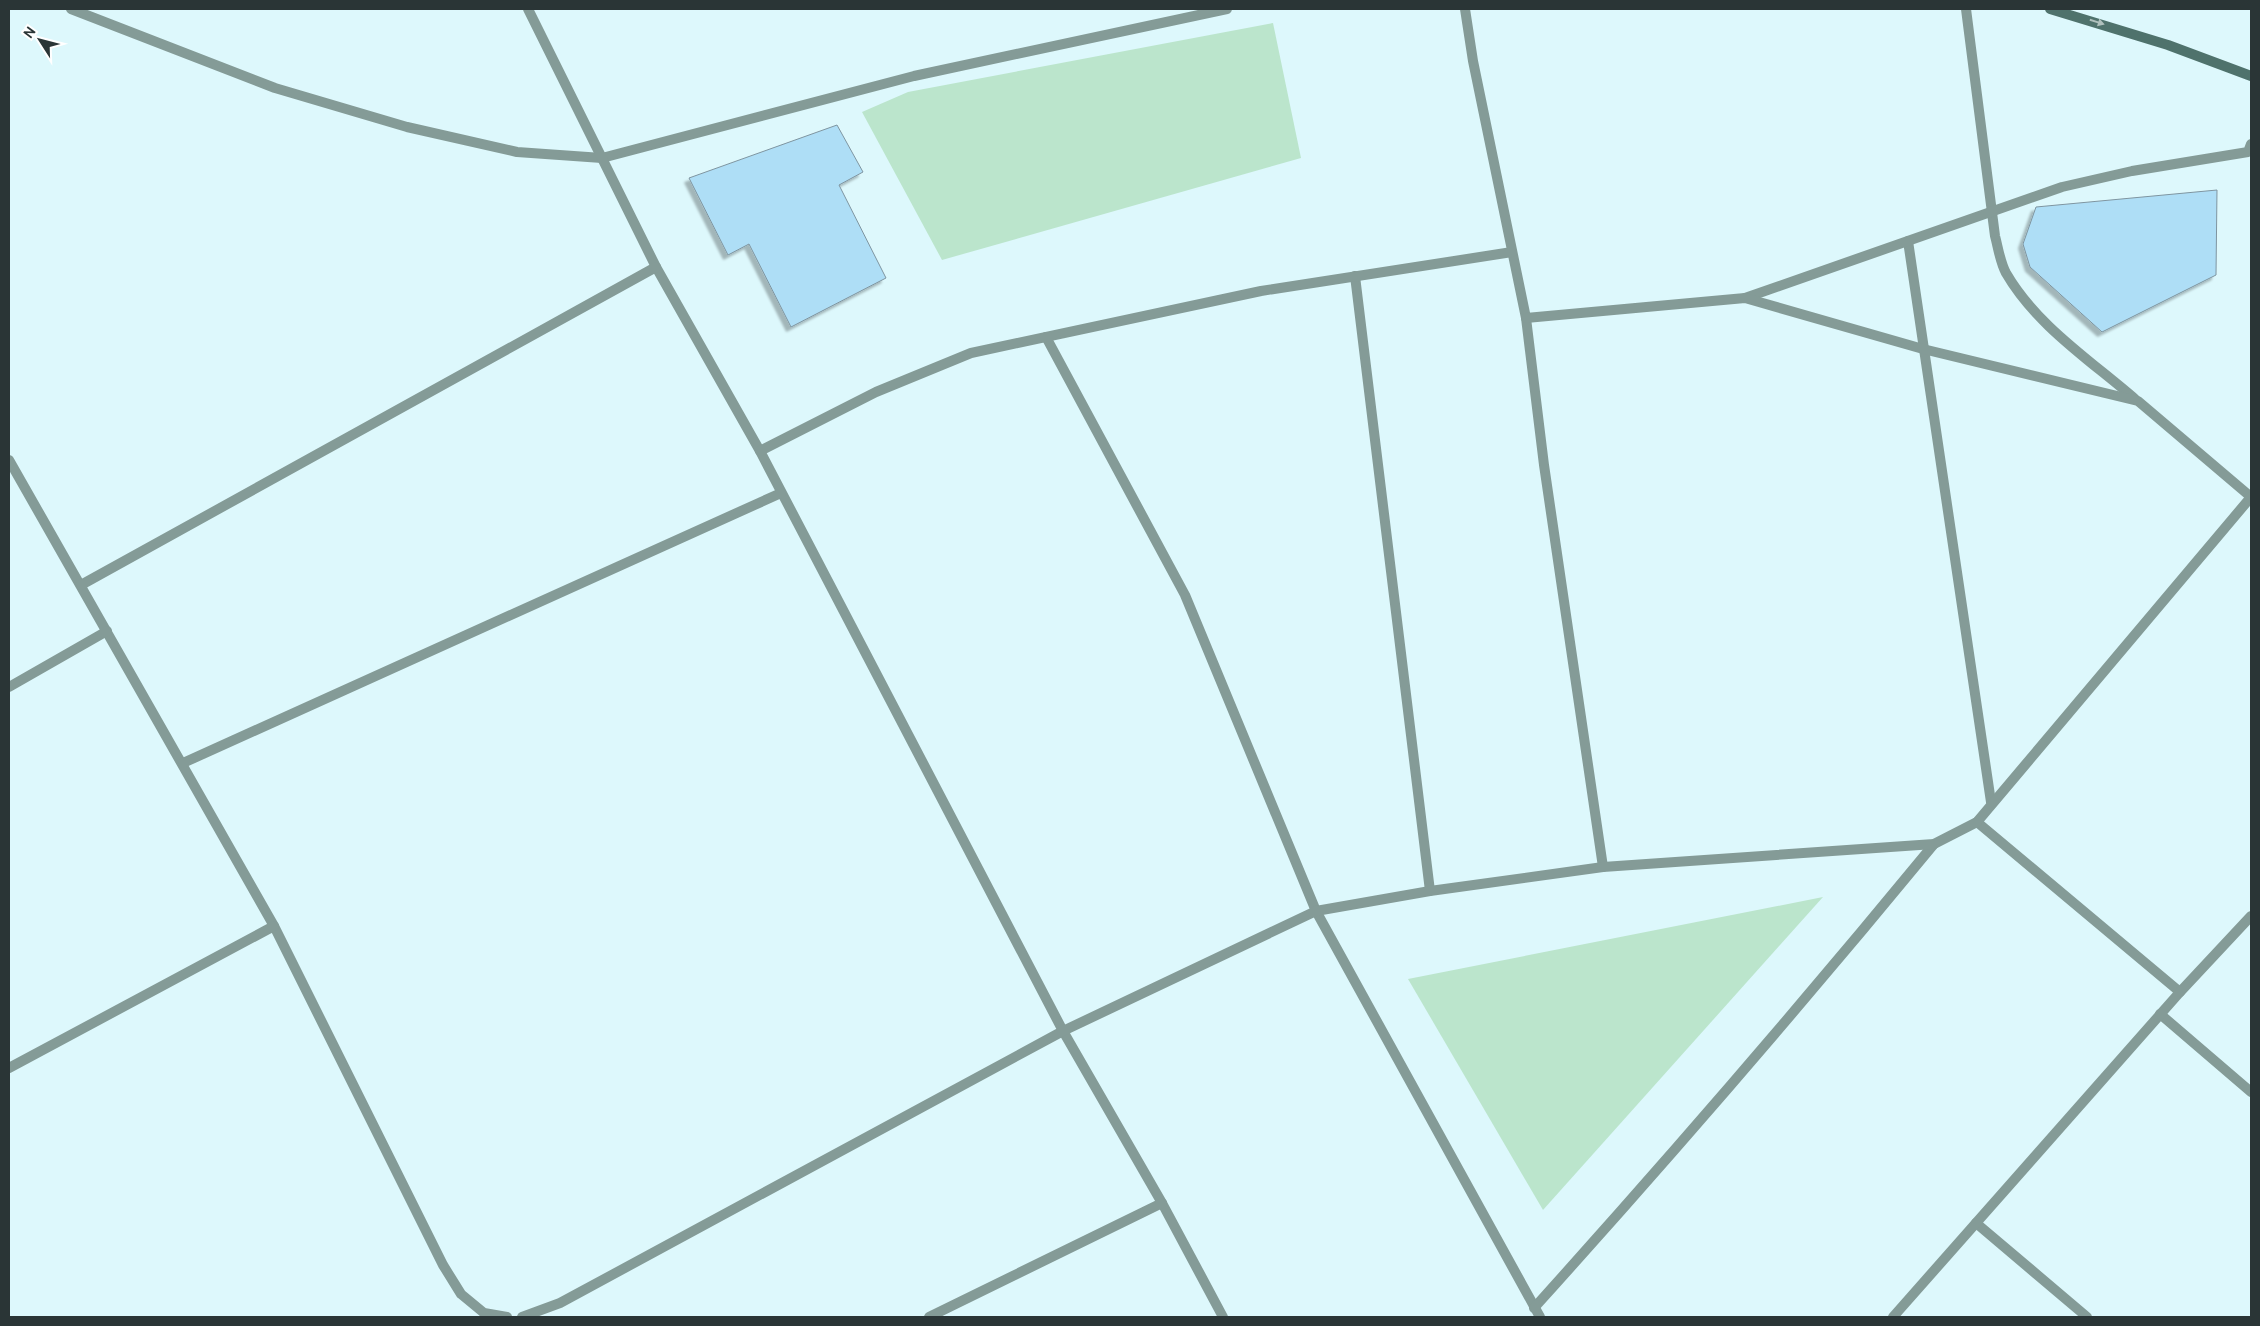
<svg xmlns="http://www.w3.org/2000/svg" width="2260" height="1326" font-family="Cabin,sans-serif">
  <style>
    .green { fill: #bbe5cc }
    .building { fill: #aedef6; stroke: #7f95a0; filter: url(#shadow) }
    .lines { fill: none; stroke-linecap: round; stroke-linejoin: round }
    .street { stroke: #849b97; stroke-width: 10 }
    .secondary { stroke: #4f726c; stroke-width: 10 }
    .oneway { fill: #b0c0bd }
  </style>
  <defs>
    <filter id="shadow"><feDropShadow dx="-4.5" dy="4.5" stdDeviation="1" flood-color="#0004"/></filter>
  </defs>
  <rect width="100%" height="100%" fill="#ddf8fc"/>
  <g class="green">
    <path d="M1273 23 1301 158 942 260 862 112 908 92Z"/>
    <path d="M1823 897 1543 1210 1408 979Z"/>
  </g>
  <g class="building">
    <path d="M837 125 863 172 839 185 886 278 791 327 749 244 728 255 689 178Z"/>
    <path d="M2217 190 2216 275 2102 332 2030 267 2023 244 2036 207Z"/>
  </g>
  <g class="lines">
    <g class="street">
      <path d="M71 9 275 88 407 127 517 152 602 158 914 76 1227 9"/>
      <path d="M528 9 656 267 760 451 1063 1031 1162 1203 1223 1317"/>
      <path d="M1465 9 1473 61 1526 318 1544 465 1603 867"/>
      <path d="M1966 9 1995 236C1998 247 2000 262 2006 273 2036 325 2090 360 2135 399"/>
      <path d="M1908 241 1991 802"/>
      <path d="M1355 276 1430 891"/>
      <path d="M1745 298 2062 187 2132 171 2248 152 2251 144"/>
      <path d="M1526 318 1745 298 1923 349 2138 401 2251 497"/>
      <path d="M1046 337 1185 595 1316 911 1540 1317"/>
      <path d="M760 451 876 392 971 353 1261 291 1512 252"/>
      <path d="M9 460 274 926 443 1265 461 1294 484 1313 507 1317"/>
      <path d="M81 585 656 267"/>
      <path d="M9 687 107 631"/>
      <path d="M183 763 781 493"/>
      <path d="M1977 822 2180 992"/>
      <path d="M2160 1014 2251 1092"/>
      <path d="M9 1068 274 926"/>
      <path d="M1976 1223 2087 1317"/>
      <path d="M1534 1308C1671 1156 1804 1002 1934 844"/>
      <path d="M522 1317 560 1303 1063 1031 1316 911 1430 891 1603 867 1934 844 1977 822 2251 497"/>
      <path d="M929 1317 1162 1203"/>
      <path d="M1893 1317 2180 992 2251 916"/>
    </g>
    <path class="secondary" d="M2050 9 2168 45 2251 76"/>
  </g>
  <defs><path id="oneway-solid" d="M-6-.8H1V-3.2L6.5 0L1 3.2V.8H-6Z" transform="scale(1.25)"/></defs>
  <use class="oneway" href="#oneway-solid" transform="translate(2097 22) rotate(17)"/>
  <rect width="2260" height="1326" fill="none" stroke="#2a3536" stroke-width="20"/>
  <g transform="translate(40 40) rotate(306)" stroke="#ffffff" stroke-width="4" paint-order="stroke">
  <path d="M0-4L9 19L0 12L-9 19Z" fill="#2a3536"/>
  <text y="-8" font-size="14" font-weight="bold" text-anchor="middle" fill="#2a3536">N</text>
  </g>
</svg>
